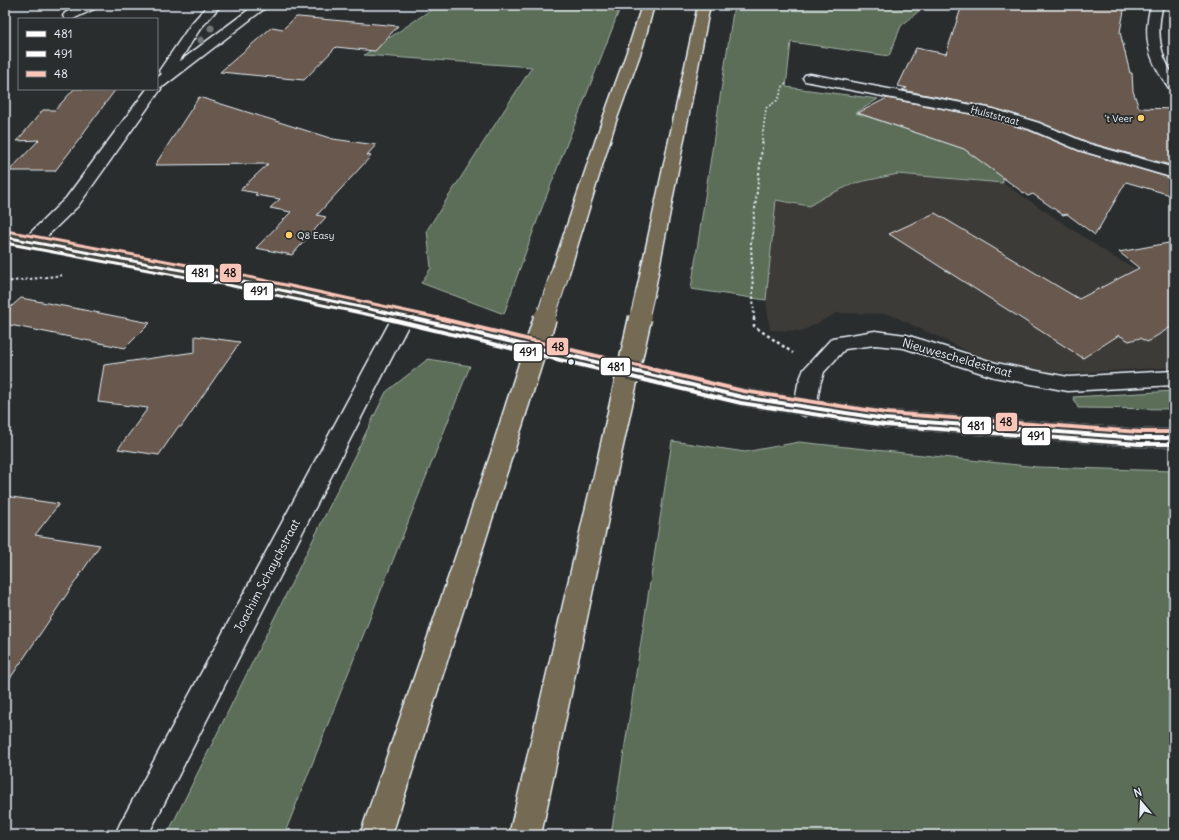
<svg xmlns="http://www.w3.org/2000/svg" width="1179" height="840" font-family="Delius,sans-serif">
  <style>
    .built { fill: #3c3a38 }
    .green { fill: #5c6e58; stroke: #a2b0a8 }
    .building { fill: #67594e; stroke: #e8f1f8 }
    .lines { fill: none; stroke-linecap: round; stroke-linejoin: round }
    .minor-casing { stroke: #e8f1f8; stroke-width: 3 }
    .major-casing { stroke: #e8f1f8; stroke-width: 3 }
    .highway-casing { stroke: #e8f1f8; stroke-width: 3 }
    .path-far2 { stroke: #e8f1f8; stroke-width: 1.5; stroke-dasharray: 2 2; stroke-linecap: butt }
    .path-far1 { stroke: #e8f1f8; stroke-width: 2; stroke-dasharray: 2.5 2.5; stroke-linecap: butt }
    .path { stroke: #e8f1f8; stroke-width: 2.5; stroke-dasharray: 3 3; stroke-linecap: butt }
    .minor { fill: #2a2d2e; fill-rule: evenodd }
    .major { fill: #746b52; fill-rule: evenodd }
    .highway { fill: #746b52; fill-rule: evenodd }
    .highway-bridge-far1-casing { stroke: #e8f1f8; stroke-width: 20; stroke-linecap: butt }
    .highway-bridge-casing { stroke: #e8f1f8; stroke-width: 25; stroke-linecap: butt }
    .highway-bridge-far1 { stroke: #746b52; stroke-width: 18 }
    .highway-bridge { stroke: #746b52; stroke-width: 22 }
    .bus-1-far1-casing { stroke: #2a2d2e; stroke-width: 5.5 }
    .bus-1-casing { stroke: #2a2d2e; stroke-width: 7 }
    .bus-2-far1-casing { stroke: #2a2d2e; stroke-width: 5.5 }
    .bus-2-casing { stroke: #2a2d2e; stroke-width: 7 }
    .bus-3-far1-casing { stroke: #2a2d2e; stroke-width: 5.5 }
    .bus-3-casing { stroke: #2a2d2e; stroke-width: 7 }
    .bus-1-far1 { stroke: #fff; stroke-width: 3 }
    .bus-1 { stroke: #fff; stroke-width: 4 }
    .bus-2-far1 { stroke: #fff; stroke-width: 3 }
    .bus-2 { stroke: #fff; stroke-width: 4 }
    .bus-3-far1 { stroke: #f9c5b8; stroke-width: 3 }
    .bus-3 { stroke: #f9c5b8; stroke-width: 4 }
    .tree { fill: #707876 }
    .poi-dot { fill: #ffd166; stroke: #2a2d2e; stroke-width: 1.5 }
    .bus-dot { fill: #e8f1f8; stroke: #2a2d2e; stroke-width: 1.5 }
    .labels { text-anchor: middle; stroke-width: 4; stroke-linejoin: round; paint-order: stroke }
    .far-street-label { font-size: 10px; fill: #e8f1f8; stroke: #2a2d2e }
    .far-poi-label { font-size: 10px; fill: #e8f1f8; stroke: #2a2d2e; text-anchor: end }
    .street-label { font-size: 12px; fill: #e8f1f8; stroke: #2a2d2e }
    .line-badge { stroke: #2a2d2e; stroke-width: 1.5 }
    .pale-badge-label { font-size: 11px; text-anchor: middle; font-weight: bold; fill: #111 }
  </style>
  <rect width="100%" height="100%" fill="#2a2d2e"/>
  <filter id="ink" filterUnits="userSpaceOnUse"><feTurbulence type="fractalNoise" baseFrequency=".025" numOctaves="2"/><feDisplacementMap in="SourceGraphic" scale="8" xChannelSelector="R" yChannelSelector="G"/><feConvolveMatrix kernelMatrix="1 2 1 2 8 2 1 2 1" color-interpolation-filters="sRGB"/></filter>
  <g filter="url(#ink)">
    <path class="built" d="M898 174 1003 183 1115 258 1174 287V367L1074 373 1026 370 976 355 889 314 837 313 802 331 770 330 766 300 776 200 809 206 824 197 855 183Z"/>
    <g class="green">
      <path d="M438 5H621C607 44 591 82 576 121 550 185 526 249 504 314L421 283 431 268 427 230 532 67 364 55Z"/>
      <path d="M734 5H926L901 26 889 56 791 42 786 87 878 99 856 113 1003 161V183L898 174 855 183 824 197 809 206 776 200 766 300 691 289Z"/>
      <path d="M428 359 470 366 284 835H167L386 392Z"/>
      <path d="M1174 391V409L1078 408 1073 397Z"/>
      <path d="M672 441 745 452 799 442 1037 467 1174 471V835H611Z"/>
    </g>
    <g class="building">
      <path d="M962 5H1125L1120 32 1130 73H1132L1133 91 1139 108 1174 109V166L1090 143 1039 122 993 108 902 90 907 88 898 86 916 48 946 54Z"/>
      <path d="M296 17H299L398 26 375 51 336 47 304 80 220 72 272 27 283 29Z"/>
      <path d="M74 89H116L84 132H85L55 171H9L39 140 17 141 43 110H55Z"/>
      <path d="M199 97 333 139 376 145 367 155 371 156 317 215 326 217 292 255 256 248 291 212 270 208 280 199 255 195 257 193 240 190 268 164 155 165Z"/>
      <path d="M887 98 985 117 1028 130 1079 151 1174 179V196L1126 182 1095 235 1067 214 1063 215 1033 194 1028 196 964 149 858 113Z"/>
      <path d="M935 213 1079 299 1139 268 1119 252 1174 242V325L1147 342 1140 338 1129 341 1119 335 1083 358 889 234Z"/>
      <path d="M21 298 84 310 150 323 125 348 5 324V312Z"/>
      <path d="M195 336 240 342 181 427H178L159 455 118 449 148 408 98 402 104 365 195 352Z"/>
      <path d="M5 496 59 504 35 535 100 545 5 686Z"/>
    </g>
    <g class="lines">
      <g class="minor-casing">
        <g id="minor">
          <path d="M81 5H98L96 8 73 19H65L63 16 65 13Z"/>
          <path d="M208 5H221L200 29 179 62 255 5H269L164 86 160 87 161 89 78 206 38 245 32 246 26 245 23 241 26 237 66 198 147 89H157V78L162 74 159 71 191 24Z"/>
          <path d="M1151 5H1163C1158 23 1158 40 1164 57 1170 72 1174 72 1174 89L1169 88C1149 61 1142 38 1151 5Z"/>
          <path d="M810 74 993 109 1039 123 1089 144 1174 168V178L1079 150 1029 129 985 116 805 81 803 78 805 75Z"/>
          <path d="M403 310 410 312 413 316 148 835H115L120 824 393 316 396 312Z"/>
          <path d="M875 331 906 335 996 363 1068 377 1174 371V385L1068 391 994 377 904 348 875 345 845 349 824 372 820 384 816 408 813 413 805 416 797 413 794 408 798 384 804 369 832 338Z"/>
        </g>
      </g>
      <g class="major-casing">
        <path id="major" d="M5 232 229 273 403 310 742 389 885 411 1139 430H1174V446H1139L885 427 742 405 403 322 229 285 5 242Z"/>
      </g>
      <g class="highway-casing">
        <g id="highway">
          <path d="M642 5H654L643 46 615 124 569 273 567 277 560 279 553 277 551 273 601 124 629 46Z"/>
          <path d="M698 5H710L654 294 652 298 645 300 638 298 636 294Z"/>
          <path d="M503 442 511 444 514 450 392 835H360L492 450 495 444Z"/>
          <path d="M604 472 612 475 616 481 541 835H509L592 481 596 475Z"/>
        </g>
      </g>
      <path class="path-far2" d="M762 140 766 108 778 100 784 84H787"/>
      <g class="path-far1">
        <path d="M5 282 64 275"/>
        <path d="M754 319 751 243 763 139"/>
      </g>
      <path class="path" d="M754 318V326L793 353"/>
      <use href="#minor" class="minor"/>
      <use href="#major" class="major"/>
      <use href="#highway" class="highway"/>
      <g class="highway-bridge-far1-casing">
        <g id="highway-bridge-far1">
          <path d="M545 319 560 273"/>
          <path d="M639 319 645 294"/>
        </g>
      </g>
      <g class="highway-bridge-casing">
        <g id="highway-bridge">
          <path d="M503 450 545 318"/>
          <path d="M604 481 640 318"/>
        </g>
      </g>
      <use href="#highway-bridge-far1" class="highway-bridge-far1"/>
      <use href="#highway-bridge" class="highway-bridge"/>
      <g class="bus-1-far1-casing">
        <path id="bus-1-far1" d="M5 237 229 279 416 319"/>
      </g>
      <g class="bus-1-casing">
        <path id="bus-1" d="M412 318 742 397 885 419 1139 438H1174"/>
      </g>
      <g class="bus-2-far1-casing">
        <path id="bus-2-far1" d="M5 243 228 285 389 319"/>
      </g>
      <g class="bus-2-casing">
        <path id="bus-2" d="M384 318 741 403 885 425 1139 444H1174"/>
      </g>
      <g class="bus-3-far1-casing">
        <path id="bus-3-far1" d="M6 231 230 273 443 319"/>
      </g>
      <g class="bus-3-casing">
        <path id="bus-3" d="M438 318 743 391 886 413 1139 432H1174"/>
      </g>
      <use href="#bus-1-far1" class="bus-1-far1"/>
      <use href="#bus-1" class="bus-1"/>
      <use href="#bus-2-far1" class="bus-2-far1"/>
      <use href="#bus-2" class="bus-2"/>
      <use href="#bus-3-far1" class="bus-3-far1"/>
      <use href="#bus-3" class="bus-3"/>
    </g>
    <g class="tree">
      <circle cx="211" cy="28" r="3.5"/>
      <circle cx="201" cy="40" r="3.5"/>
    </g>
  </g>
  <g class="poi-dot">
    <circle cx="1141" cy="118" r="4"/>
    <circle cx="289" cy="235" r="4"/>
  </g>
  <circle class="bus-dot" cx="571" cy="362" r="3.5"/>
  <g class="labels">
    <g class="far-street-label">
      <text transform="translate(995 115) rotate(15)" y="4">Hulststraat</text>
    </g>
    <g class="far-poi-label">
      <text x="1133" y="122">'t Veer</text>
      <text x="297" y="239" text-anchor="start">Q8 Easy</text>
    </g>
    <g class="street-label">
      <text transform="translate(957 358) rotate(16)" y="4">Nieuwescheldestraat</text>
      <text transform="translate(267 576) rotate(-62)" y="4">Joachim Schayckstraat</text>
    </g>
  </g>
  <g class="line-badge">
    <rect x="219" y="263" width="23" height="20" rx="4" fill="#f9c5b8"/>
    <rect x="185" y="264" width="30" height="19" rx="4" fill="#fff"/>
    <rect x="243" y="282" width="31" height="19" rx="4" fill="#fff"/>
    <rect x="546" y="337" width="23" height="19" rx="4" fill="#f9c5b8"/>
    <rect x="513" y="343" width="30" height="19" rx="4" fill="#fff"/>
    <rect x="600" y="357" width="31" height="19" rx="4" fill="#fff"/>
    <rect x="995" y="412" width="23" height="20" rx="4" fill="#f9c5b8"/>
    <rect x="961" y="416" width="31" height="19" rx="4" fill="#fff"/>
    <rect x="1021" y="427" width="30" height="19" rx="4" fill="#fff"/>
  </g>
  <g class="pale-badge-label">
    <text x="230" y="277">48</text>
    <text x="200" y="277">481</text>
    <text x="259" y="295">491</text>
    <text x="558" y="351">48</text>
    <text x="528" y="356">491</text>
    <text x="616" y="371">481</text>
    <text x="1006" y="426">48</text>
    <text x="976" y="430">481</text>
    <text x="1036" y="440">491</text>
  </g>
  <rect width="1179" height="840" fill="none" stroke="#2a2d2e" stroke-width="20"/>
  <rect x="10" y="10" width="1159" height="820" fill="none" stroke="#e8f1f8" stroke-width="1.5" filter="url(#ink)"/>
  <rect x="18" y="18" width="140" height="72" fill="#2a2d2e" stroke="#767b7f"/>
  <rect x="26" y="31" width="20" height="6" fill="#ffffff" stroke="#767b7f"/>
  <text x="54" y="38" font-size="12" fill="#e8f1f8">481</text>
  <rect x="26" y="51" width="20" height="6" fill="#ffffff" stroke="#767b7f"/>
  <text x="54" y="58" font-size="12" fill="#e8f1f8">491</text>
  <rect x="26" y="71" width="20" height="6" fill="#f9c5b8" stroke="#767b7f"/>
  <text x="54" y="78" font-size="12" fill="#e8f1f8">48</text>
  <g transform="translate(1141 802) rotate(341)" stroke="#2a2d2e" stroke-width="3" paint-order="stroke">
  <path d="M0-3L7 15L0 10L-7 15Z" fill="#e8f1f8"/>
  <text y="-6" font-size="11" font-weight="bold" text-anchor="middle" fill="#e8f1f8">N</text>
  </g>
</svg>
